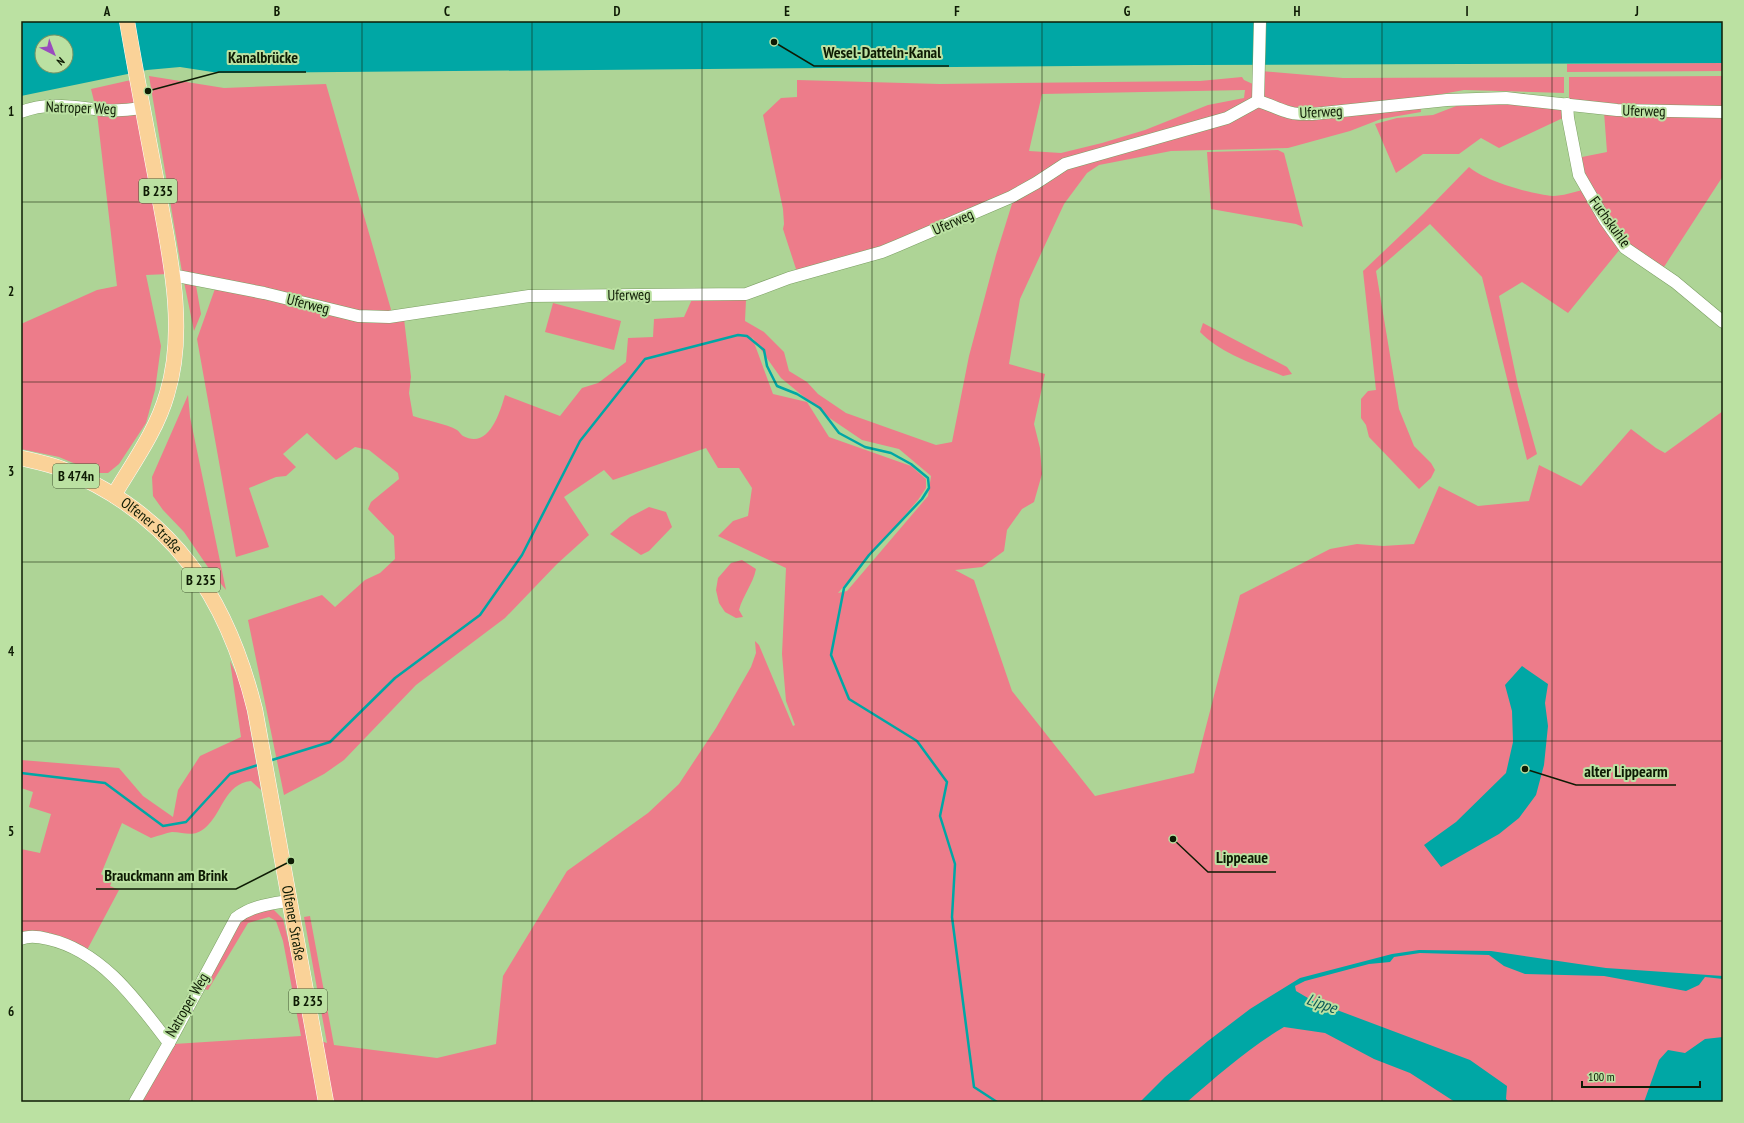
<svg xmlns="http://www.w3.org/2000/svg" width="1744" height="1123" font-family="'PT Sans Narrow',sans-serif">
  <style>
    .green { fill: #ed7c8a; fill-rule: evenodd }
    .water { fill: #00a7a5; fill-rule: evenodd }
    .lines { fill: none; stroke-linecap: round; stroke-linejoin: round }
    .stream { stroke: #00a7a5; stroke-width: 2.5 }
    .minor-casing { stroke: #7b9f63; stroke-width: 13 }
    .major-casing { stroke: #fff; stroke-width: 16 }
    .minor { stroke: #fff; stroke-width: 12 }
    .major { stroke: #fad298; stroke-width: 15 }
    .grid { fill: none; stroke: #0e1b04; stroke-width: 1; stroke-opacity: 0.55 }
    .labels { text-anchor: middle; stroke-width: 4; stroke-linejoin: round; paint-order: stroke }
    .shield { fill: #bbe1a2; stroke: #425633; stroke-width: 1 }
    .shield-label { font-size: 14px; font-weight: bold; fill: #0e1b04 }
    .street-label { font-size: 15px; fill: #0e1b04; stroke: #bbe1a2 }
    .water-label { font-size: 16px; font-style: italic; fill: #095857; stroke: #bbe1a2 }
    .leader { fill: none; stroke: #0e1b04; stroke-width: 1.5 }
    .callout-dot { fill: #0e1b04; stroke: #bbe1a2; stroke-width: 1.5 }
    .callout-label { font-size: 16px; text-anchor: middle; font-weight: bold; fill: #0e1b04; stroke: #bbe1a2; stroke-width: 4; stroke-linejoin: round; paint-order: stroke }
    .neatline { fill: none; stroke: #0e1b04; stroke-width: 1.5 }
    .grid-label { font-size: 13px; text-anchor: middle; font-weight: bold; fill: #0e1b04 }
  </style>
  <rect width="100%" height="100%" fill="#aed496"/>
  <g class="green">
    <path d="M1723 63V71L1567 72V64Z"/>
    <path d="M1261 71 1343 78 1564 77V93L1464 90 1420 98 1421 112 1381 119 1350 131 1288 148 1171 151 1099 165 1087 173 1064 204 1020 299 1009 364 1045 374 1034 424 1040 448 1042 474 1034 502 1022 509 1007 530 1004 551 982 567 955 570 974 580 1012 691 1095 796 1194 773 1240 595 1330 549 1357 544 1383 546 1414 544 1439 486 1478 506 1529 501 1539 465 1581 486 1631 429 1656 448 1665 453 1723 411V1102H142L174 1044 301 1036 283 941 276 921 269 917 248 923 208 990 201 988 237 921 271 907 283 919 294 964 308 1037 327 1043 304 917 310 916 334 1045 437 1058 496 1044 503 976 567 871 648 813 679 784 716 728 751 667 756 653 755 641 759 645 793 726 795 725 786 701 782 654 786 568 718 536 733 521 748 516 752 488 739 468H718L706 448 613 480 604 470 564 497 589 535 557 564 505 618 416 685 344 760 324 774 284 795 248 620 322 595 335 607 365 580 380 573 395 559 394 536 368 509 371 502 399 479 398 473 369 450 355 447 336 460 307 433 283 454 296 467 286 476 276 477 249 488 269 547 236 557 197 339 216 286 404 319 411 377 409 393 413 416C424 420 447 424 457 430 459 431 461 435 463 436 489 450 500 412 505 395L560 416 582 388 598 383 626 362 628 338 653 337 654 319 684 317 693 297 746 300 745 321 764 332 784 352 789 371 807 382 818 394 846 413 936 445 952 442 969 356 996 255 1016 191 879 250 797 272 783 229 784 224 783 209 763 115 781 98 797 97V80L940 84 1200 81 1242 77 1244 80 1255 85 1260 106ZM1245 90 1244 98 1208 105 1145 130 1102 143 1061 153 1029 151 1042 94ZM752 337 781 378 831 419 862 440 899 449 931 476 928 496 847 591 838 593 918 500 926 488V479L911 466 829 437 807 402 773 394Z"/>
    <path d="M149 76 224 88 326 84 392 313 359 311 194 274 201 314 194 331 182 272Z"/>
    <path d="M1723 76V109L1615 107 1569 101V77Z"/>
    <path d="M131 80 168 274 146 275 161 346 155 390 146 423 119 464 108 473H97L59 457 21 449V324L97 290 117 286 97 113 91 89Z"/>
    <path d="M1505 100 1564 108 1565 117 1499 148 1481 138 1459 154H1423L1396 173 1375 124 1397 118 1433 115 1464 103Z"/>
    <path d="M1604 112 1723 115V176L1662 270 1626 246 1607 218 1577 158 1607 152Z"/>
    <path d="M1278 150 1284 153 1303 227 1296 224 1211 209 1207 152Z"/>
    <path d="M1469 167C1485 181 1531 194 1553 196 1562 196 1574 192 1583 190L1621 248 1568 313 1522 282 1499 296 1518 386 1537 454 1527 460 1482 277 1430 224 1376 271 1399 409 1414 446 1431 463 1435 470 1431 478 1419 489 1369 437 1366 425 1361 418V399L1368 391 1376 390 1363 271 1423 214Z"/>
    <path d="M553 303 621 321 614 350 545 332Z"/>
    <path d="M1203 323 1287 367 1292 374 1283 376C1256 365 1220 353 1200 332Z"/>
    <path d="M188 395 190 417 226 590 212 573 184 532 163 510 153 496 152 477Z"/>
    <path d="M649 507 666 512 672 527 649 551 641 555 610 534 630 517Z"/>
    <path d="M742 560 756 569C753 584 743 595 739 610L743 617 736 618 725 612 719 603 716 590 718 578 731 563Z"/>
    <path d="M230 661 243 688 261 790 251 781C224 784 223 813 205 828 193 838 185 832 172 832 166 833 158 836 151 838L122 823 101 874 112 881 110 886 119 890 87 950 23 933 21 929V849L40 853 51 814 29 807 33 792 21 788V760L119 768 143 796 173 817 178 790 200 756 241 737Z"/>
  </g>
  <g class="water">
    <path d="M21 21H1723V63L1194 65 219 73 180 67 147 70 21 96ZM42 42H66V66H42Z"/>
    <path d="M1522 666 1548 684 1545 703 1548 726 1544 765 1536 795 1519 818 1499 834 1441 867 1424 845 1456 822 1506 773 1513 742 1512 711 1505 685Z"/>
    <path d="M1419 950 1491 951 1606 968 1723 976V979L1705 977 1699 985 1686 991 1604 976 1525 974 1504 966 1489 955 1420 953 1394 957 1390 962 1369 964 1305 981 1295 986 1296 991 1313 1001 1470 1060 1507 1086 1506 1099 1509 1102H1455L1410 1073 1374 1059 1325 1033 1284 1027C1249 1048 1218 1075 1187 1102H1140L1165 1077 1208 1041 1250 1009 1300 978 1392 954Z"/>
    <path d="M1723 1037V1102H1644L1659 1060 1668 1050 1685 1053 1705 1039Z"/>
  </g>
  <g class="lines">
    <g class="stream">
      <path d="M272 760 330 742 395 678 480 615 522 555 580 441 645 359 738 335 747 336 764 350 767 366 777 386 797 394 820 408 839 433 865 447 891 453 911 464 928 478 929 488 922 499 869 555 844 588 831 655 849 699 917 741 947 782 940 816 955 864 952 917 974 1087 997 1102"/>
      <path d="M21 773 105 783 163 826 186 822 230 774 258 765"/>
    </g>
    <g class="minor-casing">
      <g id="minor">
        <path d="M1258 101 1260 21"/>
        <path d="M1567 104 1568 118 1579 175 1605 220 1625 248 1675 282 1723 322"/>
        <path d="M21 112C48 101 74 107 102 110 115 111 129 110 142 108"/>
        <path d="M172 275 264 293 358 316 389 317 529 296 746 294 789 278 882 252 899 245 1011 197 1036 183 1065 164 1227 118 1258 101C1268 104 1276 108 1285 111 1294 115 1304 114 1313 114L1447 100 1506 98 1617 110 1723 112"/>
        <path d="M21 939C29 935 40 937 48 939 102 951 137 1001 169 1043L236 918C251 906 269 904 288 901"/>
        <path d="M135 1102 169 1043"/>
      </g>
    </g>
    <g class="major-casing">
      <g id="major">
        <path id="s1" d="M21 458C34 461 49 464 62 469 173 514 227 597 255 710L326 1102"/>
        <path d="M114 495C133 463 157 430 167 394 188 326 168 247 156 179 146 126 136 74 127 21"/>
      </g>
    </g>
    <use href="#minor" class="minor"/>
    <use href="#major" class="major"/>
  </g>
  <path class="grid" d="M192 21V1102M362 21V1102M532 21V1102M702 21V1102M872 21V1102M1042 21V1102M1212 21V1102M1382 21V1102M1552 21V1102M21 202H1723M21 382H1723M21 562H1723M21 741H1723M21 921H1723"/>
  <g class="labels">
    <g class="shield">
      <rect x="139" y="179" width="38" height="24" rx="3"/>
      <rect x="53" y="464" width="46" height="24" rx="3"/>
      <rect x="182" y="568" width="38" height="24" rx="3"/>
      <rect x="289" y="989" width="38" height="24" rx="3"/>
    </g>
    <g class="shield-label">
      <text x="158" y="196">B 235</text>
      <text x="76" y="481">B 474n</text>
      <text x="201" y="585">B 235</text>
      <text x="308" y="1006">B 235</text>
    </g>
    <g class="street-label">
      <text transform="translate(81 108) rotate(2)" y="5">Natroper Weg</text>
      <text transform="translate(1644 111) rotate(1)" y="5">Uferweg</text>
      <text transform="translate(1321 112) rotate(-3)" y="5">Uferweg</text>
      <text transform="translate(953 222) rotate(-24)" y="5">Uferweg</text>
      <text transform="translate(1610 222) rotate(54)" y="5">Fuchskuhle</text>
      <text transform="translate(629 295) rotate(-1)" y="5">Uferweg</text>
      <text transform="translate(308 304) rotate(14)" y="5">Uferweg</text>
      <text dy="5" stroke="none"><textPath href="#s1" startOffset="149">Olfener Straße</textPath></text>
      <text dy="5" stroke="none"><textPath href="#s1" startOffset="581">Olfener Straße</textPath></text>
      <text transform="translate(187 1005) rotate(-60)" y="5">Natroper Weg</text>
    </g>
    <g class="water-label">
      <text transform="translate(1322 1003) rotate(19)" y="6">Lippe</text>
    </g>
  </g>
  <path class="leader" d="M774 42L814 66H949M148 91L219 72H306M1525 769L1576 785H1676M1173 839L1208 872H1276M291 861L236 889H96"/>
  <g class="callout-dot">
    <circle cx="774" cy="42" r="4"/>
    <circle cx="148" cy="91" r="4"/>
    <circle cx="1525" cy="769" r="4"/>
    <circle cx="1173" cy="839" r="4"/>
    <circle cx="291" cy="861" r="4"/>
  </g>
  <g class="callout-label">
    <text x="882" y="58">Wesel-Datteln-Kanal</text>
    <text x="263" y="63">Kanalbrücke</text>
    <text x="1626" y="777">alter Lippearm</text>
    <text x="1242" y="863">Lippeaue</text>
    <text x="166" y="881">Brauckmann am Brink</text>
  </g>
  <rect width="1744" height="1123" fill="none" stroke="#bbe1a2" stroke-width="44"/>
  <g transform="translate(54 54) rotate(138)"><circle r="19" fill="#bbe1a2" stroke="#769263"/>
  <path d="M0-3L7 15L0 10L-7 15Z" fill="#994cbe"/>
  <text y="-6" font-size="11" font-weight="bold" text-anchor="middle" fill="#0e1b04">N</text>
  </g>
  <path d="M1582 1081v6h118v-6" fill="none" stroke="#0e1b04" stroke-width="2"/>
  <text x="1588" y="1081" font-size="12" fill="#0e1b04" stroke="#bbe1a2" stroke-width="3" paint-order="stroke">100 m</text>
  <rect x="22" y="22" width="1700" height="1079" class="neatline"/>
  <g class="grid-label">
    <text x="107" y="16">A</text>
    <text x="277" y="16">B</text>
    <text x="447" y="16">C</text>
    <text x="617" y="16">D</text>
    <text x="787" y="16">E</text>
    <text x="957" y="16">F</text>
    <text x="1127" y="16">G</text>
    <text x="1297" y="16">H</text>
    <text x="1467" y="16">I</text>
    <text x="1637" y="16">J</text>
    <text x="11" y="116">1</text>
    <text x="11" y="296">2</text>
    <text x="11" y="476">3</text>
    <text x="11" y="656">4</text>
    <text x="11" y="836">5</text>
    <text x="11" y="1016">6</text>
  </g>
</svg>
